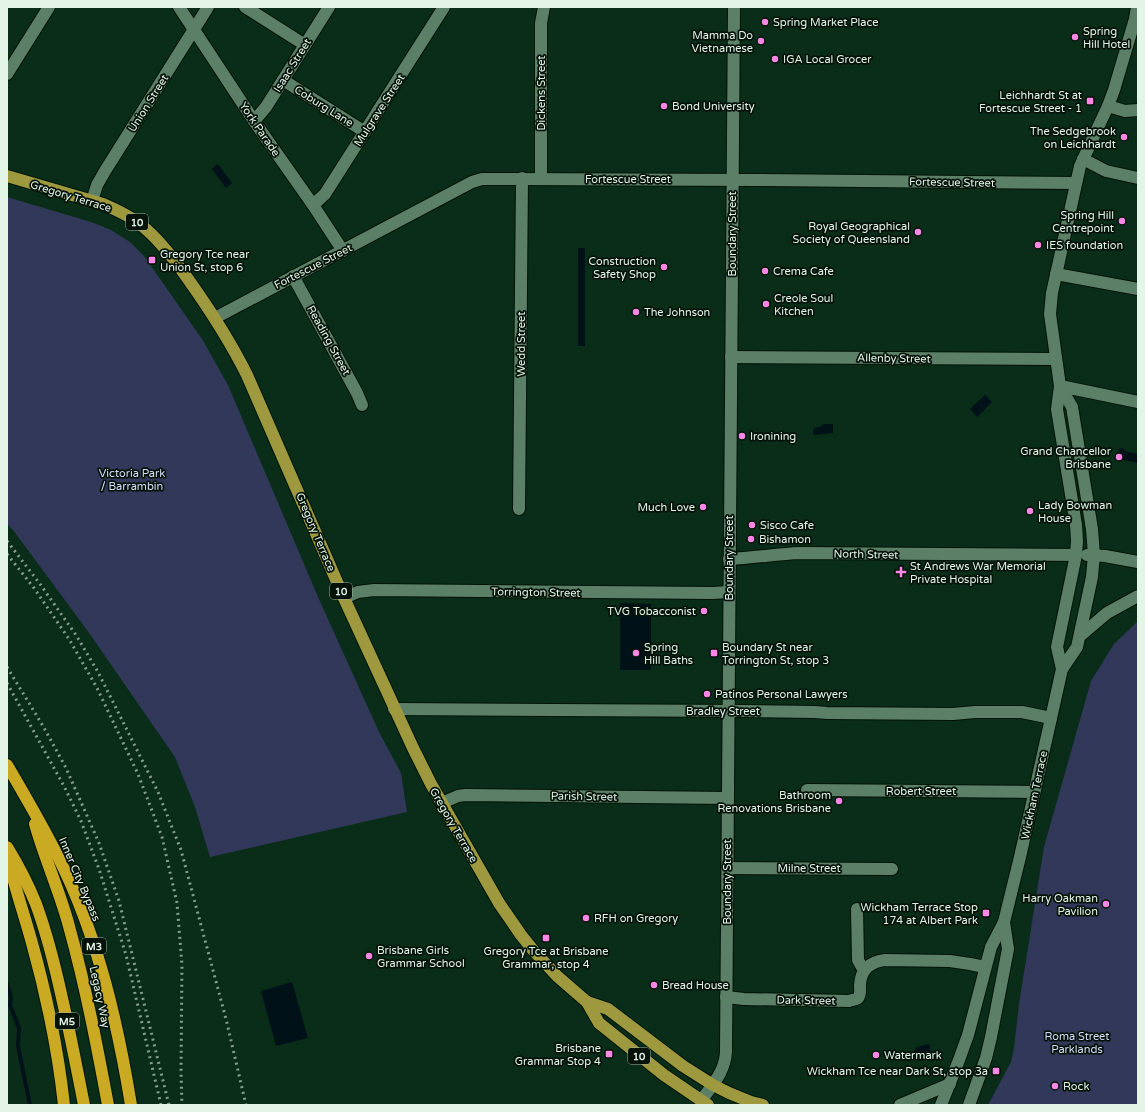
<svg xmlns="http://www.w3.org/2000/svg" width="1145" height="1112" font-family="'Varela Round',sans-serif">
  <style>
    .green { fill: #313859 }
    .water { fill: #001218 }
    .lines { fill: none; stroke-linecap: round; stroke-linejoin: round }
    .stream { stroke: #001218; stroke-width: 4 }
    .street-casing { stroke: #001406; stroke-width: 14 }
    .secondary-casing { stroke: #001406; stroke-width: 14 }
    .primary-casing { stroke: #001406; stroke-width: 14 }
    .highway-casing { stroke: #001406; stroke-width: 14 }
    .street { stroke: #5b7f67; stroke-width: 12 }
    .secondary { stroke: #5b7f67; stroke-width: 12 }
    .primary { stroke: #9e993e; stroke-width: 12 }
    .highway { stroke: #caaa22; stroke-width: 12 }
    .rail { stroke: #849e8d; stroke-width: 3; stroke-dasharray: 2 4; stroke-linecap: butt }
    .poi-dot { fill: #fb87e5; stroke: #051209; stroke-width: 1.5 }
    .labels { text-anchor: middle; stroke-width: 3.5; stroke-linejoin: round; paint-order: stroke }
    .shield { fill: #051209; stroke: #a0b1a4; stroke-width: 1 }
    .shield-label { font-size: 10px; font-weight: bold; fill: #e2f5e7 }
    .poi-label { font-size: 11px; fill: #e2f5e7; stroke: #051209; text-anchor: start }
    .street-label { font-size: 11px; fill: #e2f5e7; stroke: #051209 }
    .park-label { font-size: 11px; fill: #d5ddfd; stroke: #051209 }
  </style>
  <rect width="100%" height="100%" fill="#0a2d19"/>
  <g class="green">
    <path d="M7 197 91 222 111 230 130 242 144 256 202 339 228 385 318 597 380 734 401 773 407 812 210 857 195 807 175 757 87 630 13 530 7 524Z"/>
    <path d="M1138 621V1105H988L1011 1062 1014 1048 1019 1004 1044 847 1091 681 1114 644Z"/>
  </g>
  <g class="water">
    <path d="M218 164 232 183 226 188 212 169Z"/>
    <rect x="578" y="248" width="7" height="98"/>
    <path d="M985 395 992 402 977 417 970 409Z"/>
    <path d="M824 424H833V433L814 435 813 432 814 428 820 427Z"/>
    <path d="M1123 448 1125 451 1138 454V463L1118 459 1119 449Z"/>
    <path d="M620 603 651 604V670H620Z"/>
    <path d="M292 982 308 1038 276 1046 261 991Z"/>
    <path d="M927 1044H929L931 1052 920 1061 915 1059V1048Z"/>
  </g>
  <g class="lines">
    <path class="stream" d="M7 984 11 997 10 1005 19 1028 18 1046 30 1105"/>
    <g class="street-casing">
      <g id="street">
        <path d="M179 7 254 121 313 205 343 251"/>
        <path d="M245 7 305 45"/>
        <path d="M7 74 49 7"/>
        <path d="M283 80 365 132"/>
        <path d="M1108 106 1125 111 1138 110"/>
        <path d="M254 121 266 107 329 7"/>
        <path d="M1083 159 1106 171 1138 178"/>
        <path d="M541 179V23L544 7"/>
        <path d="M92 201 97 185 105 171 208 7"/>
        <path d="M313 205 325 194 444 7"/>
        <path d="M1056 274 1138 289"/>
        <path d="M293 276 357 393 362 405"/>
        <path d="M215 318 472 182 482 179 757 180 1076 183"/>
        <path d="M731 357 1056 359"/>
        <path d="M1060 386 1138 402"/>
        <path d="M519 509 522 178"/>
        <path d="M729 559C753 558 777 554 800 553L1076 555"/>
        <path d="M344 598 358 592 374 590 713 593 729 592"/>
        <path d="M394 709 740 711 815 712 827 713 953 714 975 712H1022L1051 718"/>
        <path d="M807 790 1034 792"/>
        <path d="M442 803 458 796 465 795 728 798"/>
        <path d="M727 868 892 869"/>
        <path d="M857 909 858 960 864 971"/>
        <path d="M726 997 744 999 849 1001C852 1000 855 1000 858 998 861 995 860 990 860 985 861 969 870 962 885 960L950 961 970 964 985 967"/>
      </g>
    </g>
    <g class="secondary-casing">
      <g id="secondary">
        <path d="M1087 555 1105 556 1138 562"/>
        <path d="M1080 636 1107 613 1138 596"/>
        <path d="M1062 669 1057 647 1076 555 1077 541 1076 525 1057 409 1060 386 1050 314 1052 293 1080 166 1108 106 1114 90 1135 19 1137 7"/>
        <path d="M701 1101C712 1085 725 1072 726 1052L734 7"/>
        <path d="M900 1105 950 1084"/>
        <path d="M941 1105 959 1060 968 1035 991 947 1004 922 1020 857 1062 669 1077 647 1092 577 1094 555 1092 529 1072 407 1060 386"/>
        <path d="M969 1105 986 1058 991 1037 1008 949 1004 922"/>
      </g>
    </g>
    <g class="primary-casing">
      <g id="primary">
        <path d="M7 176 103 204C119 211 134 218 147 230 163 244 176 262 188 279 210 310 230 341 247 375L344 598 413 748 431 784 499 903 521 935 533 950 557 976 587 1002 599 1023 664 1075 708 1105"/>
        <path d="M587 1002 608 1009 683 1066 713 1085 729 1093 751 1102 763 1105"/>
      </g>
    </g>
    <g class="highway-casing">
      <g id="highway">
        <path d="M7 765C27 799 47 833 64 869 99 942 118 1025 131 1105"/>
        <path d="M35 824C45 860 61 894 70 930 86 988 97 1046 108 1105"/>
        <path d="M7 847C18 865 28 884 36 904 47 934 55 966 62 998 70 1033 77 1069 84 1105"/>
        <path d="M7 855C14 885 24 914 32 943 47 997 58 1050 64 1105"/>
      </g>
    </g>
    <use href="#street" class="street"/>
    <use href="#secondary" class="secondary"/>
    <use href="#primary" class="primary"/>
    <use href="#highway" class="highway"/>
    <g class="rail">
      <path d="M7 541 40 584 76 635 98 672 158 792 181 850 226 1019 246 1105"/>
      <path d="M7 554 34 588 69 639 97 688 138 774 162 837 177 903 182 965 181 1073 182 1105"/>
      <path d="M7 667 43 726 66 768 99 843 119 901 169 1105"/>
      <path d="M7 683 65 788 81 821 99 869 126 955 161 1105"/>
    </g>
  </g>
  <g class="poi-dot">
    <circle cx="765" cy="22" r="4"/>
    <circle cx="1075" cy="37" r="4"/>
    <circle cx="761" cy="41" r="4"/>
    <circle cx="775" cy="59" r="4"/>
    <rect x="1086" y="97" width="8" height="8" rx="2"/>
    <circle cx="664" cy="106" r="4"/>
    <circle cx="1124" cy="137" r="4"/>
    <circle cx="1122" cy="221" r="4"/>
    <circle cx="918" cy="232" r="4"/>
    <circle cx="1038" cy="245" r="4"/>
    <rect x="148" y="256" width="8" height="8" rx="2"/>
    <circle cx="664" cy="267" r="4"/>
    <circle cx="765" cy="271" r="4"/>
    <circle cx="766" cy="304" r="4"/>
    <circle cx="636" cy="312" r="4"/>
    <circle cx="742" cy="436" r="4"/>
    <circle cx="1119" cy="457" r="4"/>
    <circle cx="703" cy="507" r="4"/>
    <circle cx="1030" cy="511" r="4"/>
    <circle cx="752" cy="525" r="4"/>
    <circle cx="751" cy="539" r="4"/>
    <path d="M899 566h4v4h4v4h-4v4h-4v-4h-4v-4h4z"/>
    <circle cx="704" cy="611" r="4"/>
    <circle cx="636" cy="653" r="4"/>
    <rect x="710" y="649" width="8" height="8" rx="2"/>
    <circle cx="707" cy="694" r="4"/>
    <circle cx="839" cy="801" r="4"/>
    <circle cx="1106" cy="904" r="4"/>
    <rect x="982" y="909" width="8" height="8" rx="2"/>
    <circle cx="586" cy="918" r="4"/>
    <rect x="542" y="934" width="8" height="8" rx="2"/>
    <circle cx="369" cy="956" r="4"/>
    <circle cx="654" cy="985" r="4"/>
    <rect x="605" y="1050" width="8" height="8" rx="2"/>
    <circle cx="876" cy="1055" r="4"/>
    <rect x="992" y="1067" width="8" height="8" rx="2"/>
    <circle cx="1055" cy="1086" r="4"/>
  </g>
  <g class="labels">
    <g class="shield">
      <rect x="126" y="214" width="22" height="16" rx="3"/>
      <rect x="330" y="583" width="22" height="16" rx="3"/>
      <rect x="82" y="938" width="24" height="16" rx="3"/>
      <rect x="55" y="1013" width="24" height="16" rx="3"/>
      <rect x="628" y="1048" width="22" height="16" rx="3"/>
    </g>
    <g class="shield-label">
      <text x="137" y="226">10</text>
      <text x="341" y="595">10</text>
      <text x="94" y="950">M3</text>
      <text x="67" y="1025">M5</text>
      <text x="639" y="1060">10</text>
    </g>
    <g class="poi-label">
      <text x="773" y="26">Spring Market Place</text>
      <text x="1083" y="35">Spring<tspan x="1083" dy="13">Hill Hotel</tspan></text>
      <text x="753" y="39" text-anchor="end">Mamma Do<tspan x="753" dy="13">Vietnamese</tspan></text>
      <text x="783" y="63">IGA Local Grocer</text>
      <text x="1082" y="99" text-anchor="end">Leichhardt St at<tspan x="1082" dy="13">Fortescue Street - 1</tspan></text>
      <text x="672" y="110">Bond University</text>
      <text x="1116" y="135" text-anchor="end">The Sedgebrook<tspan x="1116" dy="13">on Leichhardt</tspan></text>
      <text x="1114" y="219" text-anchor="end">Spring Hill<tspan x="1114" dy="13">Centrepoint</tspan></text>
      <text x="910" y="230" text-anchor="end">Royal Geographical<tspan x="910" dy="13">Society of Queensland</tspan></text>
      <text x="1046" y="249">IES foundation</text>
      <text x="160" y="258">Gregory Tce near<tspan x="160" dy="13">Union St, stop 6</tspan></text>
      <text x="656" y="265" text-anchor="end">Construction<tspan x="656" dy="13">Safety Shop</tspan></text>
      <text x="773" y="275">Crema Cafe</text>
      <text x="774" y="302">Creole Soul<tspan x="774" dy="13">Kitchen</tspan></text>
      <text x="644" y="316">The Johnson</text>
      <text x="750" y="440">Ironining</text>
      <text x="1111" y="455" text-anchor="end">Grand Chancellor<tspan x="1111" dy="13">Brisbane</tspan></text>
      <text x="1038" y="509">Lady Bowman<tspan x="1038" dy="13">House</tspan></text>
      <text x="695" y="511" text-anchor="end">Much Love</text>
      <text x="760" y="529">Sisco Cafe</text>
      <text x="759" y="543">Bishamon</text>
      <text x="910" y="570">St Andrews War Memorial<tspan x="910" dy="13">Private Hospital</tspan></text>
      <text x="696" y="615" text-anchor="end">TVG Tobacconist</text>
      <text x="644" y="651">Spring<tspan x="644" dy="13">Hill Baths</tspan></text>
      <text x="722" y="651">Boundary St near<tspan x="722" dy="13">Torrington St, stop 3</tspan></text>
      <text x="715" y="698">Patinos Personal Lawyers</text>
      <text x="831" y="799" text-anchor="end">Bathroom<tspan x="831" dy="13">Renovations Brisbane</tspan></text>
      <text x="1098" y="902" text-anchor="end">Harry Oakman<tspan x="1098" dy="13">Pavilion</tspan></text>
      <text x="978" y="911" text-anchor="end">Wickham Terrace Stop<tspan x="978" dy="13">174 at Albert Park</tspan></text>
      <text x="594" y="922">RFH on Gregory</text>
      <text x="377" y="954">Brisbane Girls<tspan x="377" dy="13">Grammar School</tspan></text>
      <text x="546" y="955" text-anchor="middle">Gregory Tce at Brisbane<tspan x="546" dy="13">Grammar, stop 4</tspan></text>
      <text x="662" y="989">Bread House</text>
      <text x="601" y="1052" text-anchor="end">Brisbane<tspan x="601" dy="13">Grammar Stop 4</tspan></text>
      <text x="884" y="1059">Watermark</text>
      <text x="988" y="1075" text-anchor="end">Wickham Tce near Dark St, stop 3a</text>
      <text x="1063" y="1090">Rock</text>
    </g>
    <g class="street-label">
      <text transform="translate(292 65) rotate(-58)" y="4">Isaac Street</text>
      <text transform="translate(541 93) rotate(-90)" y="4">Dickens Street</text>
      <text transform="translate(148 103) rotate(-58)" y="4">Union Street</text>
      <text transform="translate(324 106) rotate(32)" y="4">Coburg Lane</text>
      <text transform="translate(379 110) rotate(-57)" y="4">Mulgrave Street</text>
      <text transform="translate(260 129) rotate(56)" y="4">York Parade</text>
      <text x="628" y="183">Fortescue Street</text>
      <text transform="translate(952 182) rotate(1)" y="4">Fortescue Street</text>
      <text transform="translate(71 196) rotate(17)" y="4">Gregory Terrace</text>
      <text transform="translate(732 234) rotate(-90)" y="4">Boundary Street</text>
      <text transform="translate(313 266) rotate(-27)" y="4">Fortescue Street</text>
      <text transform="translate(329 340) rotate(61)" y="4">Reading Street</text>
      <text transform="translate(521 344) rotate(-90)" y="4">Wedd Street</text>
      <text transform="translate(894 358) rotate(1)" y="4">Allenby Street</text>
      <text transform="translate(316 532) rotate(67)" y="4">Gregory Terrace</text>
      <text transform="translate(866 554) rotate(1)" y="4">North Street</text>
      <text transform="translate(729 558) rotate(-90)" y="4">Boundary Street</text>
      <text transform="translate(536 592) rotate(1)" y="4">Torrington Street</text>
      <text x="723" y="715">Bradley Street</text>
      <text x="921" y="795">Robert Street</text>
      <text transform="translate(1034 795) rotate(-78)" y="4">Wickham Terrace</text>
      <text transform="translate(584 796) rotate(1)" y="4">Parish Street</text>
      <text transform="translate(454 825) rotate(60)" y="4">Gregory Terrace</text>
      <text x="809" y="872">Milne Street</text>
      <text transform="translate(80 879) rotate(67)" y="4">Inner City Bypass</text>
      <text transform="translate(727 882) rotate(-90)" y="4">Boundary Street</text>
      <text transform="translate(100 997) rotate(78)" y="4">Legacy Way</text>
      <text transform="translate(806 1000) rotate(1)" y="4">Dark Street</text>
    </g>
    <g class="park-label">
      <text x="132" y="477">Victoria Park<tspan x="132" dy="13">/ Barrambin</tspan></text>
      <text x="1077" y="1040">Roma Street<tspan x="1077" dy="13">Parklands</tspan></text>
    </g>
  </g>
  <rect width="1145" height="1112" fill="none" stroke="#e2f5e7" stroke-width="16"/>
</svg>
